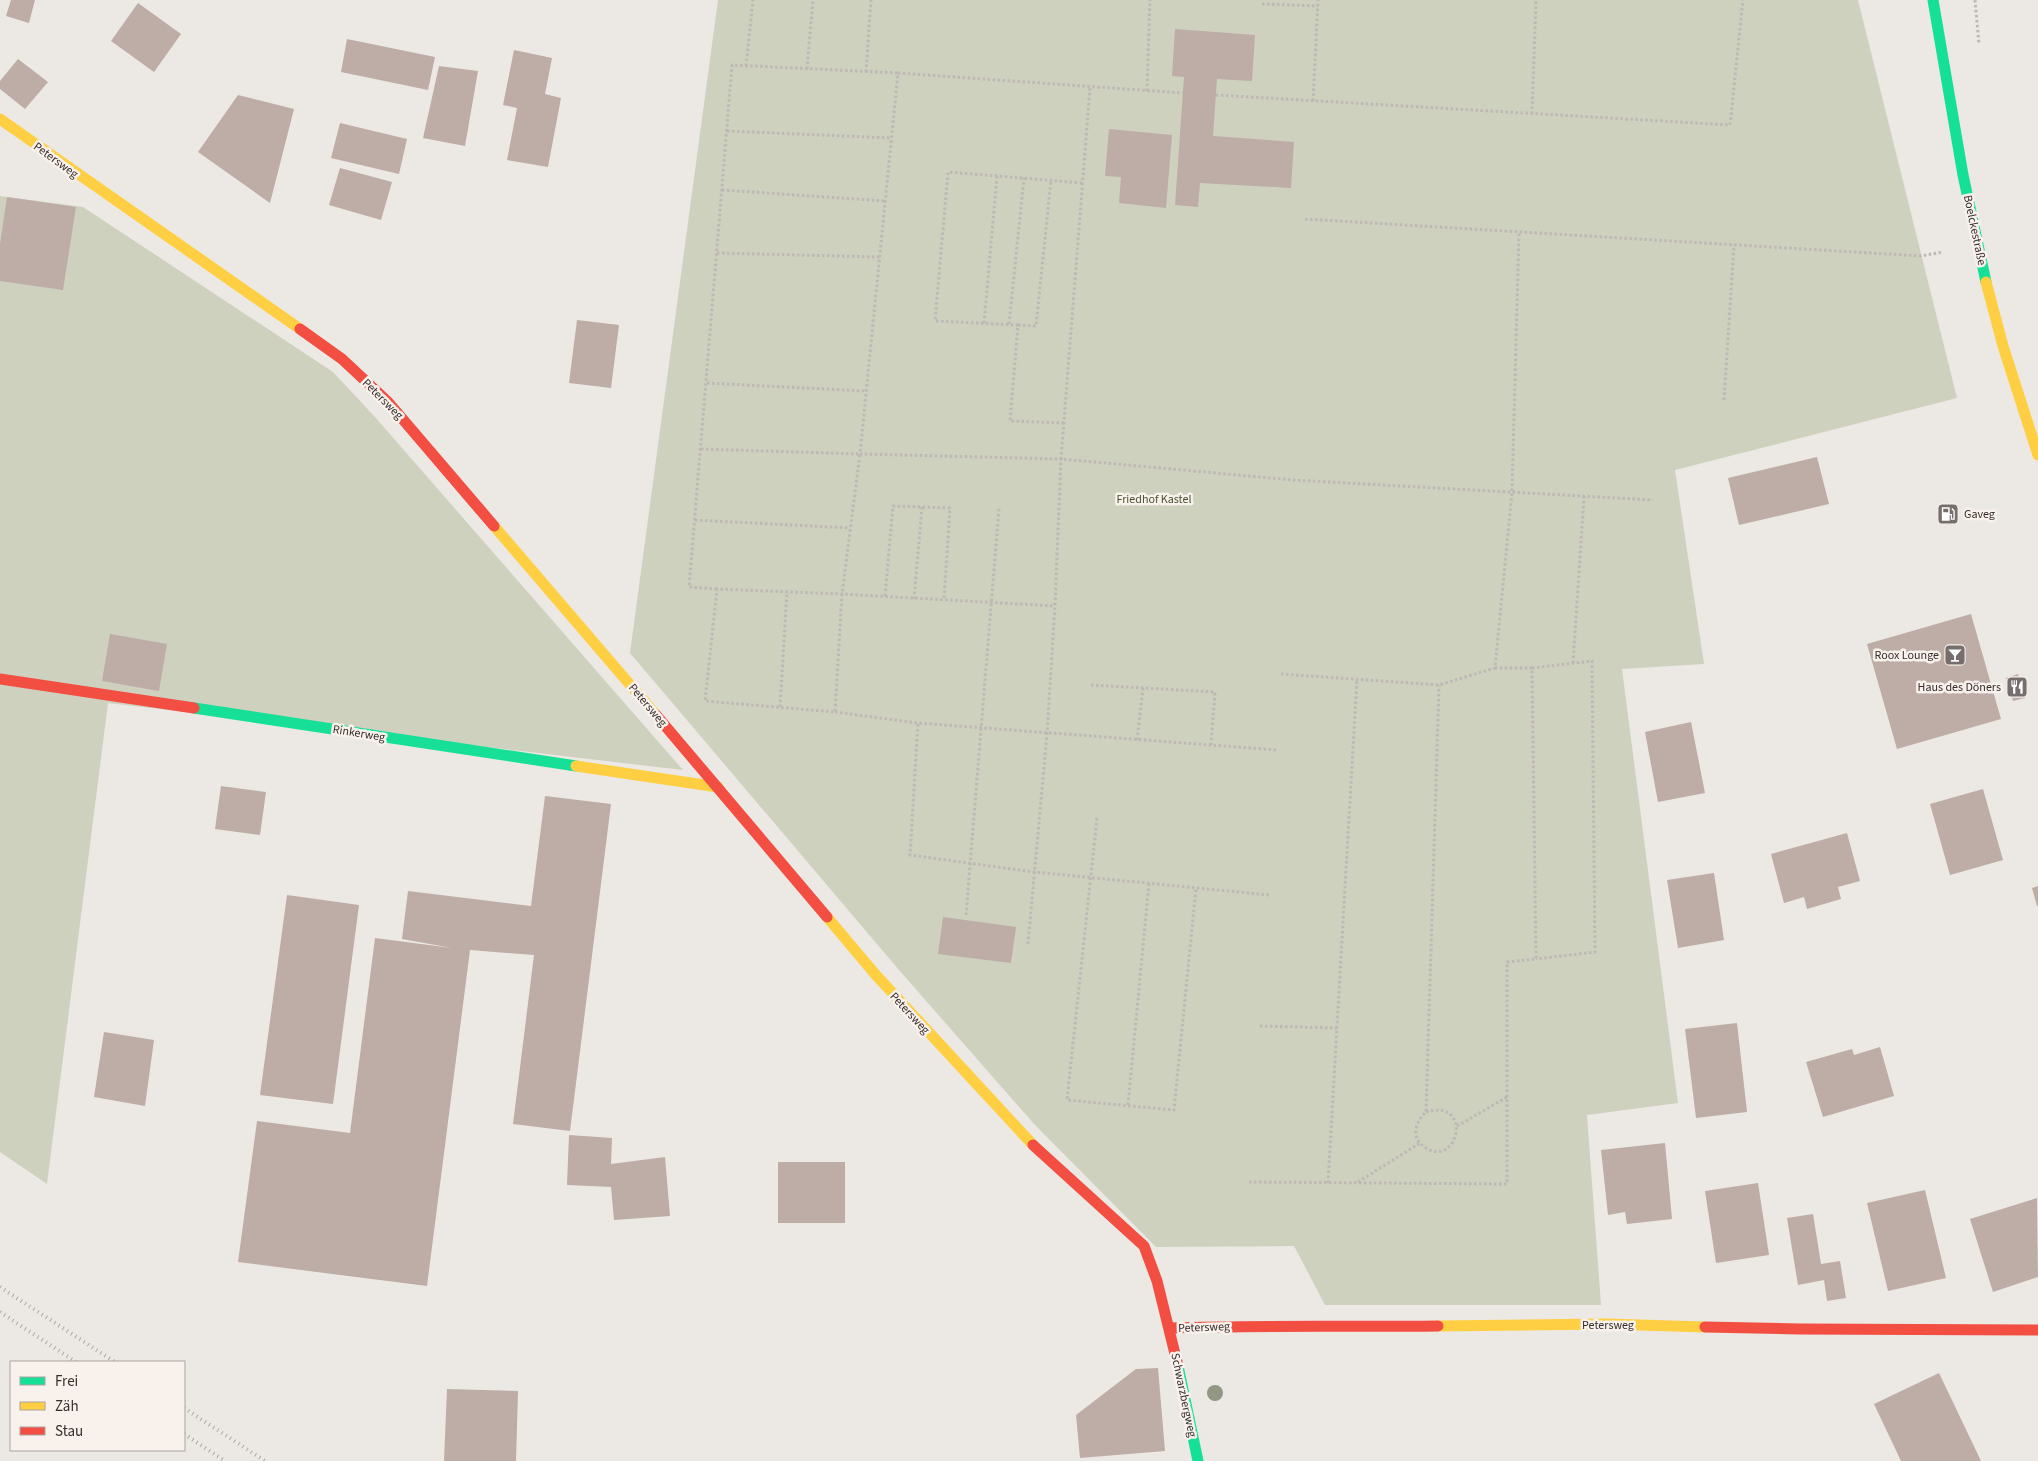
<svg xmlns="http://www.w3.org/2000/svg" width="2038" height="1461" font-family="'Source Sans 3',sans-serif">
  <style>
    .green { fill: #cfd1bf }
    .building { fill: #beaca7 }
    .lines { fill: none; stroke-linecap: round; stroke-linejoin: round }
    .path { stroke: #beb8b5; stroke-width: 3; stroke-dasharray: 2.5 2.5; stroke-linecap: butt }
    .fast { stroke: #16e098; stroke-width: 11 }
    .slow { stroke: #ffcf43; stroke-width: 11 }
    .jam { stroke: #f24e42; stroke-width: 11 }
    .rail { stroke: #ada9a7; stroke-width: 4; stroke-dasharray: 1 4; stroke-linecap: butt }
    .tree { fill: #929682 }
    .labels { text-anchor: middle; stroke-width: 5; stroke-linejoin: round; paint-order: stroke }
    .street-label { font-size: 12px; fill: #362d2b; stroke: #f8f1ec }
    .park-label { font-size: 12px; fill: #495231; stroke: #f8f1ec }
    .poi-label { font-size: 12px; fill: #362d2b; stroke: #f8f1ec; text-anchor: end }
  </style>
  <rect width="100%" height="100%" fill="#ece8e4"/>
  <g class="green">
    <path d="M718 0H1858L1957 398 1675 470 1704 664 1622 669 1678 1103 1587 1115 1601 1305H1325L1294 1246 1156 1247 1035 1125 899 970 630 653Z"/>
    <path d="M0 196 83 207 333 372 375 417 683 770 108 703 47 1184 0 1152Z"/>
  </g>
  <g class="building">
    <path d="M11 0H35L29 23 6 16Z"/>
    <path d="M138 3 181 34 154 72 111 41Z"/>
    <path d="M1175 29 1255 35 1252 81 1217 79 1213 136 1294 142 1291 188 1200 183 1198 207 1175 205 1184 77 1172 76Z"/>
    <path d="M347 39 435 57 428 90 341 72Z"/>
    <path d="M514 50 552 58 545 94 561 98 548 167 507 160 517 108 503 105Z"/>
    <path d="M18 59 48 82 25 109 0 89V81Z"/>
    <path d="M439 66 478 71 465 146 423 138Z"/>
    <path d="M238 95 294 109 270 203 198 152Z"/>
    <path d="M340 123 407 139 399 174 331 158Z"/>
    <path d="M1109 129 1172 135 1166 208 1119 203 1121 177 1105 176Z"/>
    <path d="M340 168 392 182 381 220 329 205Z"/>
    <path d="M7 197 76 207 63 290 0 281V244Z"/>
    <path d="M577 320 619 325 611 388 569 383Z"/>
    <path d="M1817 457 1829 504 1739 525 1728 478Z"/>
    <path d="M1971 614 2001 719 1897 749 1867 644Z"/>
    <path d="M110 634 167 644 159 691 102 681Z"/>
    <path d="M2018 674 2025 698 2013 701 2006 678Z"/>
    <path d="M1691 722 1705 793 1658 802 1645 732Z"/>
    <path d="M221 786 266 792 260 835 215 829Z"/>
    <path d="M1983 789 2003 860 1950 875 1930 804Z"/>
    <path d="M545 796 611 804 570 1131 513 1124 534 955 470 950 427 1286 238 1262 257 1121 350 1133 375 938 452 948 402 939 408 891 531 906Z"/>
    <path d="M1847 833 1860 881 1838 887 1841 899 1807 909 1804 897 1784 903 1771 854Z"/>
    <path d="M1714 873 1724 940 1678 948 1667 880Z"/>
    <path d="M2038 886V906H2037L2032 888Z"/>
    <path d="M287 895 359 905 333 1104 260 1095Z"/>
    <path d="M943 917 1016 927 1011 963 938 954Z"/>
    <path d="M1737 1023 1747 1112 1696 1118 1685 1029Z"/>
    <path d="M104 1032 154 1040 145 1106 94 1097Z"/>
    <path d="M1880 1047 1894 1096 1823 1117 1806 1062 1852 1049 1854 1055Z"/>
    <path d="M569 1135 612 1138 611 1164 665 1157 670 1216 614 1220 611 1187 567 1185Z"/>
    <path d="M1665 1143 1672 1219 1627 1224 1625 1212 1608 1215 1601 1150Z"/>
    <rect x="778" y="1162" width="67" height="61"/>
    <path d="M1758 1183 1769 1255 1716 1263 1705 1191Z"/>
    <path d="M1925 1190 1946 1278 1888 1291 1867 1203Z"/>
    <path d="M2037 1198 2038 1277 1993 1292 1970 1219Z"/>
    <path d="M1813 1214 1821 1264 1840 1261 1846 1298 1827 1301 1824 1280 1798 1285 1787 1218Z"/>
    <path d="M1158 1368 1165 1451 1080 1458 1076 1415 1136 1369Z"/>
    <path d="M1939 1373 1981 1461H1901L1874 1404Z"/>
    <path d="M447 1389 518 1391 516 1461H444Z"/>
  </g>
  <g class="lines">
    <g class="path">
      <path d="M1975 0 1979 44"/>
      <path d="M1262 4 1318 6"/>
      <path d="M746 66 753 0"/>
      <path d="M807 69 813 0"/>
      <path d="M866 72 871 0"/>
      <path d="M1090 88 1061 459 1293 480 1653 500"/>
      <path d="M1147 91 1150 0"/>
      <path d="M1216 95 1730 125 1743 0"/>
      <path d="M1313 101 1318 0"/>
      <path d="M1532 114 1536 0"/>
      <path d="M727 131 891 138"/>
      <path d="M722 190 885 201"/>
      <path d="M1305 219 1921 256 1943 252"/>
      <path d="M717 253 879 257"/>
      <path d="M984 323 997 176"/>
      <path d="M1009 324 1024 178"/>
      <path d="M1018 325 1036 326 1051 180"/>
      <path d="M707 383 866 391"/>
      <path d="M1724 400 1734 245"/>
      <path d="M1064 423 1010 421 1018 325 935 321 948 172 1083 183"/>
      <path d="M701 449 860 454 842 594 835 712 705 701 717 589 842 594 1055 606"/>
      <path d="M695 520 850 528"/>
      <path d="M717 589 689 587 732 65 898 73"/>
      <path d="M885 596 893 506 950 508 944 600"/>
      <path d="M914 599 922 507"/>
      <path d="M1573 663 1584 496"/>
      <path d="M1532 668 1592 661 1595 952 1536 959"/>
      <path d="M1281 674 1439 685 1495 668"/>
      <path d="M1091 685 1215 692 1211 745"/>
      <path d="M780 707 787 592"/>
      <path d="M835 712 918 723"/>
      <path d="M1137 740 1143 688"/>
      <path d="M1097 818 1067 1100 1174 1110 1196 888"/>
      <path d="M1269 895 1034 872 910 855 918 723 1277 750"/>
      <path d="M966 915 999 508"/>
      <path d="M1028 944 1047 734 1055 606 1061 459 860 454 898 73 1183 93"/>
      <path d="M1260 1026 1337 1028"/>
      <path d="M1128 1105 1149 883"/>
      <path d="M1426 1112C1473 1098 1459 1168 1426 1148 1410 1139 1415 1122 1426 1112L1439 685"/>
      <path d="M1457 1126 1507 1097"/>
      <path d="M1249 1182 1507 1184V962L1536 959 1532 668H1495L1512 492 1519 232"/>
      <path d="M1358 1182 1420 1143"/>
      <path d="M1328 1183 1357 679"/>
    </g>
    <g class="fast">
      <path d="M1933 0 1963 175 1986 282"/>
      <path d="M194 708 576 766"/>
      <path d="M1178 1366 1198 1461"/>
    </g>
    <g class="slow">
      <path d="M0 119 300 329"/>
      <path d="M1986 282 2003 346 2038 455"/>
      <path d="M494 526 656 715"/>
      <path d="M576 766 718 787"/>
      <path d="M827 917 875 974 1033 1145"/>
      <path d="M1438 1326 1606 1324 1705 1327"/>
    </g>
    <g class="jam">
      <path d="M300 329 342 359 388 402 494 526"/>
      <path d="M0 679 194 708"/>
      <path d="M656 715 827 917"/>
      <path d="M1033 1145 1144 1246 1157 1281 1178 1366"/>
      <path d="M1705 1327 1799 1329 2038 1330"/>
      <path d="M1170 1328C1260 1325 1349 1327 1438 1326"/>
    </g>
    <g class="rail">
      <path d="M0 1287 115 1362"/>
      <path d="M0 1312 76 1362"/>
      <path d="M184 1408 265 1461"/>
      <path d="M184 1434 225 1461"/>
    </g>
  </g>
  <circle class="tree" cx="1215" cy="1393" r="8"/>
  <defs>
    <g id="fuel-square" transform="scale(1.125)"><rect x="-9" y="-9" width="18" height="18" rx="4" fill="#766e6c" stroke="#f8f1ec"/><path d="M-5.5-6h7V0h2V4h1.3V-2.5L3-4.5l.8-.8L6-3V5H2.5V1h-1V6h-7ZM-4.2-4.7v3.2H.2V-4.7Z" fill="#fff"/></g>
    <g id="bar-square" transform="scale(1.125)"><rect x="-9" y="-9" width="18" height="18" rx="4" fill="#766e6c" stroke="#f8f1ec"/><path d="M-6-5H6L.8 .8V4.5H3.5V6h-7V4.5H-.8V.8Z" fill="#fff"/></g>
    <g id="restaurant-square" transform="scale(1.125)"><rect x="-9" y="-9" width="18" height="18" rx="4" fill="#766e6c" stroke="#f8f1ec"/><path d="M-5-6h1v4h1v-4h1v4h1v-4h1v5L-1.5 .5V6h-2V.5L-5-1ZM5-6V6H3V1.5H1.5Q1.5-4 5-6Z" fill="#fff"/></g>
  </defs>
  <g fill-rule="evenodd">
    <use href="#fuel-square" x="1948" y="514"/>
    <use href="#bar-square" x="1955" y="655"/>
    <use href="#restaurant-square" x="2017" y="687"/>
  </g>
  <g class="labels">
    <g class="street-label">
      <text transform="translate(56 160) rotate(36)" y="4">Petersweg</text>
      <text transform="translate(1975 230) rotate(78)" y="4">Boelckestraße</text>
      <text transform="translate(383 399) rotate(45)" y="4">Petersweg</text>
      <text transform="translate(648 705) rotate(50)" y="4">Petersweg</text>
      <text transform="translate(359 733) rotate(9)" y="4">Rinkerweg</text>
      <text transform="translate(910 1013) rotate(47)" y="4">Petersweg</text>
      <text x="1608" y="1329">Petersweg</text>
      <text transform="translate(1204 1327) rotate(-2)" y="4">Petersweg</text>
      <text transform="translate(1184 1395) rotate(78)" y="4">Schwarzbergweg</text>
    </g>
    <g class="park-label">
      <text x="1154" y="503">Friedhof Kastel</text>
    </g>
    <g class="poi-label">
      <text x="1964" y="518" text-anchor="start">Gaveg</text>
      <text x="1939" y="659">Roox Lounge</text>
      <text x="2001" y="691">Haus des Döners</text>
    </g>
  </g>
  <rect x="10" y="1361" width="175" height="90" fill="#f8f1ec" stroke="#aaa39f"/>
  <rect x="20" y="1377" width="25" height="8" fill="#16e098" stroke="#aaa39f"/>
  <text x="55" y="1386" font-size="15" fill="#362d2b">Frei</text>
  <rect x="20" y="1402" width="25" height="8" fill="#ffcf43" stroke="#aaa39f"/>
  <text x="55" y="1411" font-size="15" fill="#362d2b">Zäh</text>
  <rect x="20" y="1427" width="25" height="8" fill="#f24e42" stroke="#aaa39f"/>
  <text x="55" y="1436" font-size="15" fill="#362d2b">Stau</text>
</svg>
